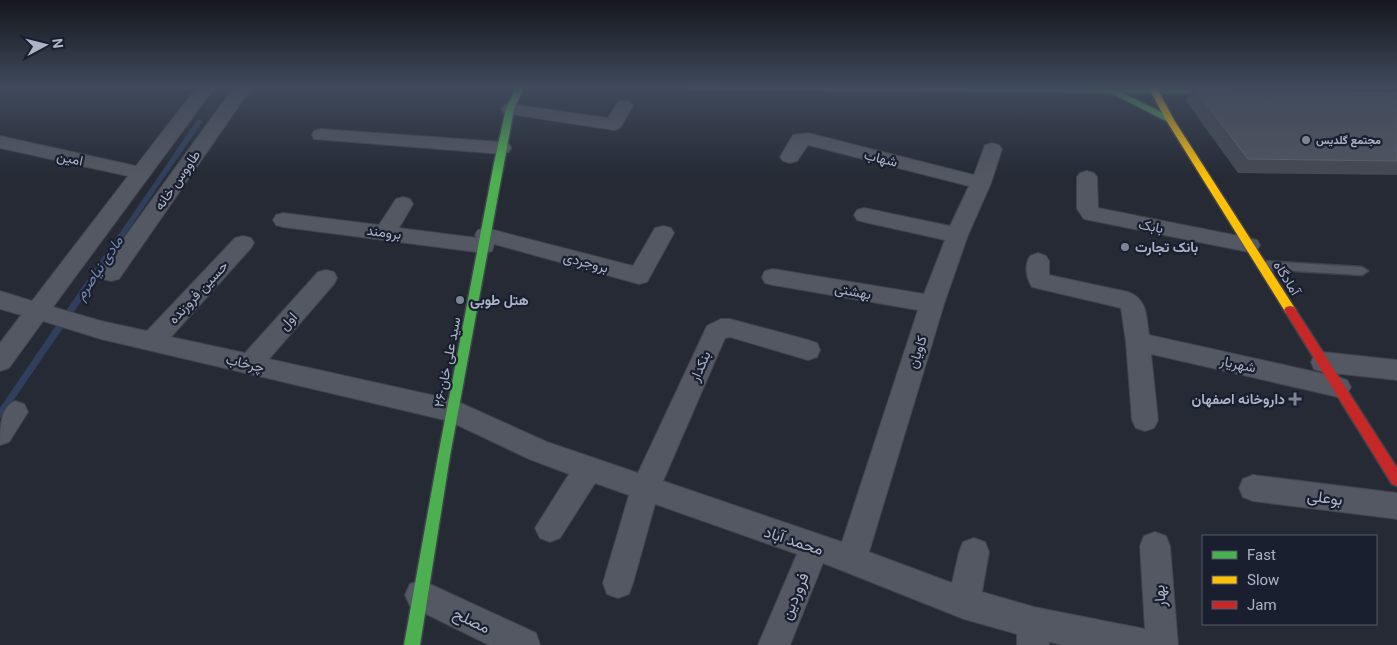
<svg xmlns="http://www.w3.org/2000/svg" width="1397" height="645" font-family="Roboto,Vazirmatn,sans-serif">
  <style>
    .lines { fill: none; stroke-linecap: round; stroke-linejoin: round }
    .stream-far1 { stroke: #313f5e; stroke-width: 5.5 }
    .stream { stroke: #313f5e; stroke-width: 7 }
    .lane-casing { stroke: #41444c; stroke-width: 3 }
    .street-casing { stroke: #41444c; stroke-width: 2 }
    .fast-casing { stroke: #41444c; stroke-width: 3 }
    .slow-casing { stroke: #41444c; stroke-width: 3 }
    .jam-casing { stroke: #41444c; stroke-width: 3 }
    .lane { fill: #545862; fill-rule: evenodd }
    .street { fill: #545862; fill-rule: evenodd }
    .fast { fill: #4caf50; fill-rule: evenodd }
    .slow { fill: #ffc107; fill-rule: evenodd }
    .jam { fill: #c62828; fill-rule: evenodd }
    .wall { fill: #454953 }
    .building { fill: #50555f; stroke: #5f6470 }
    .poi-dot { fill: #7d8494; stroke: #191f2e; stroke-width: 2 }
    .labels { text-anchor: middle; stroke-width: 4.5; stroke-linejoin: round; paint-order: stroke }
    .far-poi-label { font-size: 11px; font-weight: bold; fill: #adb4c7; stroke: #191f2e; text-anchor: start }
    .street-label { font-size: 14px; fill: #adb4c7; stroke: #191f2e }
    .poi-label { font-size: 14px; font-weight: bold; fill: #adb4c7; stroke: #191f2e; text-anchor: start }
    .water-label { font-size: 15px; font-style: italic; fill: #7486b1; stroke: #191f2e }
    .near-street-label { font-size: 16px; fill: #adb4c7; stroke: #191f2e }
  </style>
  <rect width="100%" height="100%" fill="#252a34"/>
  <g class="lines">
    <path class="stream-far1" d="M121 236 199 122"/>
    <path class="stream" d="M0 414 122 235"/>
    <g class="lane-casing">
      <path id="lane" d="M1262 261 1362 267 1368 271 1362 275 1262 269 1256 265Z"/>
    </g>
    <g class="street-casing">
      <g id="street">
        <path d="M197 87H215L53 307 101 321 147 331 235 238 243 236 251 238 254 243 251 248 171 337 245 353 318 272 326 270 334 272 337 278 334 284 269 359 454 400 547 442 638 473 707 326 721 319H730L808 340 817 343 820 350 817 357 808 360 730 337 725 338 663 481 842 542 918 310 773 285 765 283 762 277 765 271 773 269 924 294 945 240 864 222 857 220 854 215 857 210 864 208 950 226 969 186 808 145 797 161 790 163 783 161 780 157 793 135 808 133 974 175 985 145 992 143 999 145 1002 149 991 183 968 235 944 304 869 552 952 583 959 552 963 542 974 538 985 542 989 552 982 592 1034 607 1145 629 1140 546 1144 536 1155 532 1166 536 1170 546 1178 645H1063L1049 642V645H1017V634L964 619 823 563 790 645H758L797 554 655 504 633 583 629 594 618 598 607 594 603 583 629 495 595 483 560 538 550 542 540 538 535 528 569 474 529 459 449 421 101 339 43 321 9 368 0 371V343L21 315 0 309V291L32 301 128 176 0 148V136L136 166Z"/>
        <path d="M234 87H252L119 279 111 281 103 279 100 273 103 267Z"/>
        <path d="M624 101 630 102 633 106 620 128 614 130 510 114 504 113 501 109 504 105 510 104 608 118 618 102Z"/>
        <path d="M321 129 502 142 509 144 511 148 509 152 502 154 314 139 312 135 314 131Z"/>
        <path d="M1087 171 1094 173 1097 177 1098 208 1249 238 1257 240 1260 245 1257 250 1249 252 1084 219 1077 209V177L1080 173Z"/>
        <path d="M403 197 410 199 413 204 399 228 477 238 475 235 478 230 486 228 633 266 655 228 663 226 671 228 674 233 647 282 639 284 494 244 492 251 484 253 283 227 276 225 273 220 276 215 283 213 379 225 396 199Z"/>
        <path d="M1038 253 1046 256 1049 261V275L1128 292C1148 299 1146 317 1149 335L1338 377 1347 380 1351 387 1347 394 1338 397 1151 354 1158 420 1154 428 1145 431 1136 428 1132 420 1126 342 1121 308 1032 287C1026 277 1024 266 1030 256Z"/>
        <path d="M1323 352 1397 360V380L1323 372 1314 369 1311 362 1314 355Z"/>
        <path d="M15 401 24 404 28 412 9 442 0 445C0 427 0 408 15 401Z"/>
        <path d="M1253 475 1397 493V519L1253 501 1243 497 1239 488 1243 479Z"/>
        <path d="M421 580 536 633 540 645H489L410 606 405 595 410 584Z"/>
      </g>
    </g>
    <g class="fast-casing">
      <g id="fast">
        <path d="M516 87H524L514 109 504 163 450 456 420 645H404L438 456 494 163 506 109Z"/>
        <path d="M687 87 1228 90 1232 92 1228 94 1123 93 1173 118 1174 120 1170 123 1111 93 691 89Z"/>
      </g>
    </g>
    <g class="slow-casing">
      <path id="slow" d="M1151 88H1157L1158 90 1174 120 1294 307 1296 310 1294 313H1286L1166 120 1150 90Z"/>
    </g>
    <g class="jam-casing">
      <path id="jam" d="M1290 306 1294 307 1397 468V486L1392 484 1286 313 1284 310 1286 307Z"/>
    </g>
    <use href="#lane" class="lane"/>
    <use href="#street" class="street"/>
    <use href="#fast" class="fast"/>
    <use href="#slow" class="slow"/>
    <use href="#jam" class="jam"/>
  </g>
  <path class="wall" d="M1194 88 1397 93V175L1238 173 1186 101Z"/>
  <path class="building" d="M1194 88 1397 93V161L1248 159Z"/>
  <linearGradient id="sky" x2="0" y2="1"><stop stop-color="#14171d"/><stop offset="0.49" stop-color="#404a5c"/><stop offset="1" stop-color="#404a5c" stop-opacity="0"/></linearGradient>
  <rect width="1397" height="177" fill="url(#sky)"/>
  <g class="poi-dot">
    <circle cx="1306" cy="140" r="5"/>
    <circle cx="1125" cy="247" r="5"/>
    <circle cx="460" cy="300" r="5"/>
    <path d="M1292.5 391.5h5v5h5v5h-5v5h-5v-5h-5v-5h5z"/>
  </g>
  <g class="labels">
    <g class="far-poi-label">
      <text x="1316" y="144">مجتمع گلدیس</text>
    </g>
    <g class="street-label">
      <text transform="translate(70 158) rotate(12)" y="5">امین</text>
      <text transform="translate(881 158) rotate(14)" y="5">شهاب</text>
      <text transform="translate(177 180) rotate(-55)" y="5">طاووس خانه</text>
      <text transform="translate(1151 226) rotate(11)" y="5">بابک</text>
      <text transform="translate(384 232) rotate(7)" y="5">برومند</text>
      <text transform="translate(586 262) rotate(15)" y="5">بروجردی</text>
      <text transform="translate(1287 278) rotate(58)" y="5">آمادگاه</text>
      <text transform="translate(853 291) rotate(10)" y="5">بهشتی</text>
      <text transform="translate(198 292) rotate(-47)" y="5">حسین فروزنده</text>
      <text transform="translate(288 321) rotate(-48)" y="5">اول</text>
      <text transform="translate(917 352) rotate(-72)" y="5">کاویان</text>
      <text transform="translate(447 362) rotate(-79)" y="5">۲۶-سید علی خان</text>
      <text transform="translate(245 363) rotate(13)" y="5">چرخاب</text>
      <text transform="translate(1238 364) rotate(12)" y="5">شهریار</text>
      <text transform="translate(700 366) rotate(-66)" y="5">بنکدار</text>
    </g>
    <g class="poi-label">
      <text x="1135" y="252">بانک تجارت</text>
      <text x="470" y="305">هتل طوبی</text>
      <text x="1285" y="404" text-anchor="end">داروخانه اصفهان</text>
    </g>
    <g class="water-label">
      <text transform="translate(99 268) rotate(-56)" y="5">مادی نیاصرم</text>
    </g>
    <g class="near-street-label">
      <text transform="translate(1325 497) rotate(7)" y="6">بوعلی</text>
      <text transform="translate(794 540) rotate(18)" y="6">محمد آباد</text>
      <text transform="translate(794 596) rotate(-67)" y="6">فروردین</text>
      <text transform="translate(1159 596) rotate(-94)" y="6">بهار</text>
      <text transform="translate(472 620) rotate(26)" y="6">مصلح</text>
    </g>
  </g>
  <rect x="1202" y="535" width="175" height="90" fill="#191f2e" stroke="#545b6b"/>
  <rect x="1212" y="551" width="25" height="8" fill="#4caf50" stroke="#545b6b"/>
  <text x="1247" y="560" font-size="15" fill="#adb4c7">Fast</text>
  <rect x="1212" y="576" width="25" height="8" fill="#ffc107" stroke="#545b6b"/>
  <text x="1247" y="585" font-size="15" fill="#adb4c7">Slow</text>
  <rect x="1212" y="601" width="25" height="8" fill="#c62828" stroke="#545b6b"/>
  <text x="1247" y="610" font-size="15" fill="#adb4c7">Jam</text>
  <g transform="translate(45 45) rotate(83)" stroke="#191f2e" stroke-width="4" paint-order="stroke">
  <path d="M0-4L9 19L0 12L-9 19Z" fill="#adb4c7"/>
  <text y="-8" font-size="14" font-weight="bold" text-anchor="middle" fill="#adb4c7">N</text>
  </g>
</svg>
